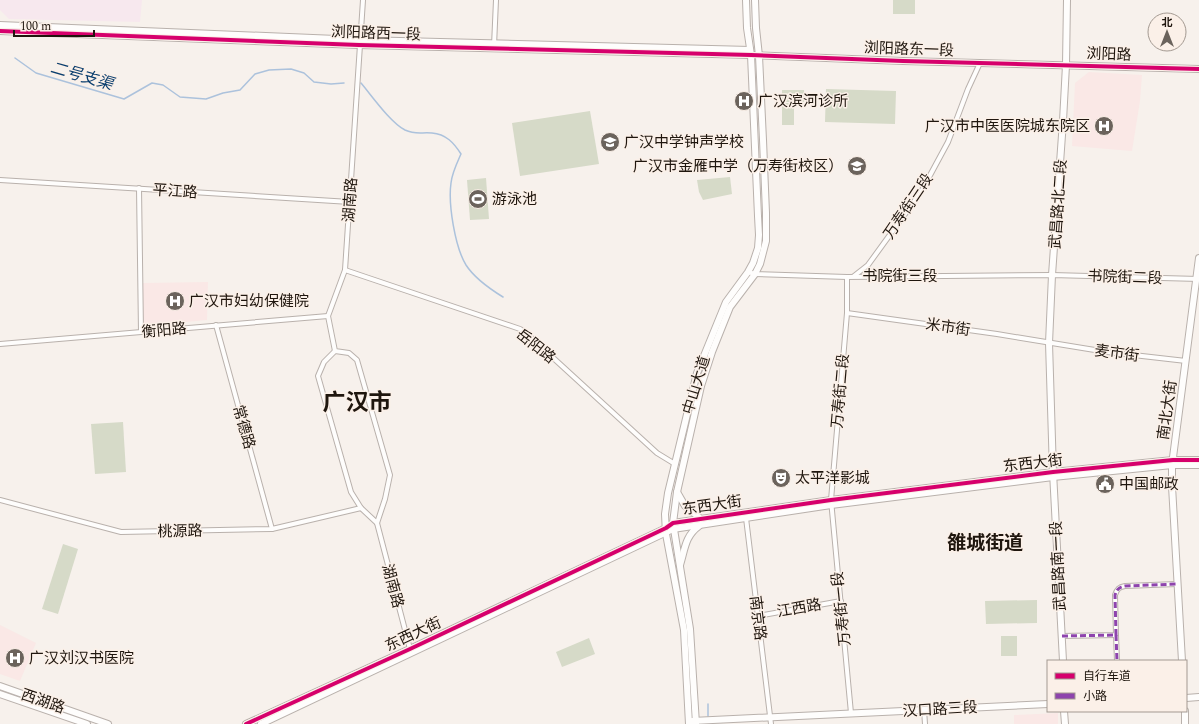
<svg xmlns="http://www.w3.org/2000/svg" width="1199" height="724" font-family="Spectral,'Noto Sans SC',serif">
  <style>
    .industrial { fill: #f7e8ee }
    .medical { fill: #fae8e6 }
    .green { fill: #d6dac8 }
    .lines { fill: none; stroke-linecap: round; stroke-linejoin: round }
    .stream { stroke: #acc2dc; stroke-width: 1.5 }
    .street-casing { stroke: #b9b1ac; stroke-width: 6 }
    .secondary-casing { stroke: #b9b1ac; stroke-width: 8 }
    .street { stroke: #fefdfc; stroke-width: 4 }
    .secondary { stroke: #fefdfc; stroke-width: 6 }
    .quiet { stroke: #8e44ad; stroke-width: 3; stroke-dasharray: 6 3; stroke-linecap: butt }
    .cycleway-casing { stroke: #fbf0e8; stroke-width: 6 }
    .cycleway { stroke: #d6006c; stroke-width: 4 }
    .labels { text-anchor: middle; stroke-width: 3; stroke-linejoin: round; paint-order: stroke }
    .street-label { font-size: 15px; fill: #1f160e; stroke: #fbf0e8 }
    .poi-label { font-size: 15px; fill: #1f160e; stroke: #fbf0e8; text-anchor: start }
    .water-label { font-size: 16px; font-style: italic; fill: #0a3e6e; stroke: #fbf0e8 }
    .district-label { font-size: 19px; font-weight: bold; fill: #1f160e; stroke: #fbf0e8 }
    .town-label { font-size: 23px; font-weight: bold; fill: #1f160e; stroke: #fbf0e8 }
  </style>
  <rect width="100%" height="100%" fill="#f7f1ec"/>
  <path class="industrial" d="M0 0H142L140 22 9 19 0 10Z"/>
  <g class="medical">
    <path d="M1089 72 1142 75 1140 101 1132 151 1072 146 1075 83Z"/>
    <path d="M208 282 207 320 143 326V283Z"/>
    <path d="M0 625 36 643 20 681 0 674Z"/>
    <path d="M1058 713V724H1014V715Z"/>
  </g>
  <g class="green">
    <rect x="893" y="0" width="22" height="14"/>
    <path d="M826 89 896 91 895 124 825 122Z"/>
    <rect x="782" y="90" width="22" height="12"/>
    <rect x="782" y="103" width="12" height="22"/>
    <path d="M590 111 599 164 520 176 512 123Z"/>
    <path d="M730 177 732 194 703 200 699 192 697 180Z"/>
    <path d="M486 178 489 219 470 220 467 180Z"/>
    <path d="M123 422 126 472 95 474 91 424Z"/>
    <path d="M63 544 78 549 58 614 42 609Z"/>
    <path d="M1037 600V623L986 624 985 601Z"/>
    <rect x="1001" y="636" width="16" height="20"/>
    <path d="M589 638 595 654 562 667 556 652Z"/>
  </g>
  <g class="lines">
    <g class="stream">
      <path d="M15 58 36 73 124 99 152 83 163 85 180 97 206 99 223 93 240 90 255 74 269 70 291 69 304 73 314 82 331 84 344 83"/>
      <path d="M361 83C372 96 390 122 405 130 416 135 421 132 432 133 446 134 454 143 461 154 457 163 452 173 451 183 448 204 455 247 466 265 475 279 490 289 503 297"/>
      <path d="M708 704V716"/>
    </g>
    <g class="street-casing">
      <g id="street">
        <path d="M363 0 345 270 328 316 335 351 349 353 357 360 390 475 385 499 377 523 410 649"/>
        <path d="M494 46 496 0"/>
        <path d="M0 180 350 202"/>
        <path d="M139 188 141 332"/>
        <path d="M345 270 520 329 526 333 657 453 675 464"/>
        <path d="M748 272 755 274 847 277 1052 275 1199 279"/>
        <path d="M854 276 868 265 921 192 948 142 968 89 980 63"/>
        <path d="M847 277V313L831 500 851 713"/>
        <path d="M847 313 997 334 1107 352 1186 361"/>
        <path d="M216 325 272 529"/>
        <path d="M0 344 328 316"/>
        <path d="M335 351 324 362 318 376 351 492 361 508 377 523"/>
        <path d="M0 500 121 532 272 529 361 508"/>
        <path d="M746 518 771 724"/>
        <path d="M758 616 841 601"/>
        <path d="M1116 635 1117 661"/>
        <path d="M1062 636 1116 635 1115 595C1117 589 1119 587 1125 586L1177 584"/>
        <path d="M924 710 925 724"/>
      </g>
    </g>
    <g class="secondary-casing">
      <g id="secondary">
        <path d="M0 25 360 40 750 50"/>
        <path d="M0 31 359 45 751 55 903 61 1199 69"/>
        <path d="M677 492 685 506 701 519"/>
        <path d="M680 565C685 549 685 536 699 526"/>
        <path d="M1063 661 1053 472 1049 343 1052 275 1063 121 1066 65 1067 0"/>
        <path d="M1182 661 1172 486V465L1199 258"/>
        <path d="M0 686 108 724"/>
        <path d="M0 694 87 724"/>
        <path d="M1186 698 1199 697"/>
        <path d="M1064 711 1065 724"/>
        <path d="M1185 711V724"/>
        <path d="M692 721 1048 704"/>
        <path d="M246 724 410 649 666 528 673 523 831 500 1053 472 1173 460H1199"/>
        <path d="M261 724 673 529 831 505 1053 477 1172 465H1199"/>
        <path d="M689 724 684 630 666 534 665 514 668 493 697 373 726 302 748 272 753 263 758 248 759 235 758 216 751 55 747 28 746 0"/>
        <path d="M696 724 690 629 673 523 677 492 701 386 712 352 730 307 755 274 760 264 766 241V213L763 140 759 56 756 28 755 0"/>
      </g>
    </g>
    <use href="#street" class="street"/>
    <use href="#secondary" class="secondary"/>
    <g class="quiet">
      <path d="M1116 635 1117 661"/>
      <path d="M1062 636 1116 635 1115 595C1117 589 1119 587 1125 586L1177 584"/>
    </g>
    <g class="cycleway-casing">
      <g id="cycleway">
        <path d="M0 31 359 45 751 55 903 61 1199 69"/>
        <path d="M246 724 410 649 666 528 673 523 831 500 1053 472 1173 460H1199"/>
      </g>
    </g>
    <use href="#cycleway" class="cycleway"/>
  </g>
  <defs>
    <g id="hospital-disc" transform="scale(1)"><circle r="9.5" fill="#6b635c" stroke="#fbf0e8"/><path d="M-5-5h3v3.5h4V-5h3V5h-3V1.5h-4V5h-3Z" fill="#fff"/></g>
    <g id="school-disc" transform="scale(1)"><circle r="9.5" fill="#6b635c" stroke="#fbf0e8"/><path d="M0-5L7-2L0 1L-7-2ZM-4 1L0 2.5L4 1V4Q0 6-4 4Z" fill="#fff"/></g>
    <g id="stadium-disc" transform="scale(1)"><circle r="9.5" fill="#6b635c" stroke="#fbf0e8"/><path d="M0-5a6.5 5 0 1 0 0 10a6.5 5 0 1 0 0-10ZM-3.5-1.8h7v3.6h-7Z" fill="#fff"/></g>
    <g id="theatre-disc" transform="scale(1)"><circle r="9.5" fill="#6b635c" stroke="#fbf0e8"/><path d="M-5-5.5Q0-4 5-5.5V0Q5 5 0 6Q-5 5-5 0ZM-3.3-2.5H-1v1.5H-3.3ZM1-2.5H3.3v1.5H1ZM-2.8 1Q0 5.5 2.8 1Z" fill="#fff"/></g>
    <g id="civic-disc" transform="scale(1)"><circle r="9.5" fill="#6b635c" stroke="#fbf0e8"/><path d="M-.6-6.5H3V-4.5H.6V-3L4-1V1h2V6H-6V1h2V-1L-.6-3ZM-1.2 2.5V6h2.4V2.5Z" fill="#fff"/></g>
  </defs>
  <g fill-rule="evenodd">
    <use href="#hospital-disc" x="744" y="101"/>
    <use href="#hospital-disc" x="1104" y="126"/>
    <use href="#school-disc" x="610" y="142"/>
    <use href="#school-disc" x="857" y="166"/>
    <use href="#stadium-disc" x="478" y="199"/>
    <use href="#hospital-disc" x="175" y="301"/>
    <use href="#theatre-disc" x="781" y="478"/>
    <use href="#civic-disc" x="1105" y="484"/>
    <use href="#hospital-disc" x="15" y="658"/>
  </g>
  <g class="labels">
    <g class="street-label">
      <text transform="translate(376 33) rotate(2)" y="5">浏阳路西一段</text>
      <text transform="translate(909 49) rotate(2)" y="5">浏阳路东一段</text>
      <text transform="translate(1109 54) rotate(2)" y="5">浏阳路</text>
      <text transform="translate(175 191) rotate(4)" y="5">平江路</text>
      <text transform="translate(350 200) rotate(-86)" y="5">湖南路</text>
      <text transform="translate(1058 204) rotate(-86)" y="5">武昌路北二段</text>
      <text transform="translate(908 206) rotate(-56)" y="5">万寿街三段</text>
      <text x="900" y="281">书院街三段</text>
      <text transform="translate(1125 277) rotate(2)" y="5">书院街二段</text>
      <text transform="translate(948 327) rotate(8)" y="5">米市街</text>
      <text transform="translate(164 330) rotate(-5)" y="5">衡阳路</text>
      <text transform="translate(536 346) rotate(38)" y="5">岳阳路</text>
      <text transform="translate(1117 353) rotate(7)" y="5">麦市街</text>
      <text transform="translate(696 385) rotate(-73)" y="5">中山大道</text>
      <text transform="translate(840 391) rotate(-85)" y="5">万寿街二段</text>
      <text transform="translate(1167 410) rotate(-82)" y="5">南北大街</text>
      <text transform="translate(244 427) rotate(74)" y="5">常德路</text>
      <text transform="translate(1033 463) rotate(-7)" y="5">东西大街</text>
      <text transform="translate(712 505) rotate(-8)" y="5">东西大街</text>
      <text transform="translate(180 531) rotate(-1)" y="5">桃源路</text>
      <text transform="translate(1058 566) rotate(-93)" y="5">武昌路南一段</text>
      <text transform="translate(393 586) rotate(75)" y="5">湖南路</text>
      <text transform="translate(799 608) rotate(-10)" y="5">江西路</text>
      <text transform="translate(841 609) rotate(-96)" y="5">万寿街一段</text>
      <text transform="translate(758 618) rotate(83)" y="5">南京路</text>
      <text transform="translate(413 634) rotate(-25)" y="5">东西大街</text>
      <text transform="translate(43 701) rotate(19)" y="5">西湖路</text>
      <text transform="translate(940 709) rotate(-3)" y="5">汉口路三段</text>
    </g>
    <g class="poi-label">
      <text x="758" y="106">广汉滨河诊所</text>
      <text x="1090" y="131" text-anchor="end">广汉市中医医院城东院区</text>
      <text x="624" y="147">广汉中学钟声学校</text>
      <text x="843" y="171" text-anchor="end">广汉市金雁中学（万寿街校区）</text>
      <text x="492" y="204">游泳池</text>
      <text x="189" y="306">广汉市妇幼保健院</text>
      <text x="795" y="483">太平洋影城</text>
      <text x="1119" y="489">中国邮政</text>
      <text x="29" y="663">广汉刘汉书医院</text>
    </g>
    <g class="water-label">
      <text transform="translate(82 75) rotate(16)" y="6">二号支渠</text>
    </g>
    <g class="district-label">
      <text x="985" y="549">雒城街道</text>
    </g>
    <g class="town-label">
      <text x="357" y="410">广汉市</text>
    </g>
  </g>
  <rect x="1047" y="660" width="140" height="52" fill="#fbf0e8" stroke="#a39991"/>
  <rect x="1055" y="673" width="20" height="6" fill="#d6006c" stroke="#a39991"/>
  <text x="1083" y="680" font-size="12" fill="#1f160e">自行车道</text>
  <rect x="1055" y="693" width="20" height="6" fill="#8e44ad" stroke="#a39991"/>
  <text x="1083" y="700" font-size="12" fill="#1f160e">小路</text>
  <g transform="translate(1167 32)"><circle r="19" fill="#fbf0e8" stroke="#a39991"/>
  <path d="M0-3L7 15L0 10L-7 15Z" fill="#6b635c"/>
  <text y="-6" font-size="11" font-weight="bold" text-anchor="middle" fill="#1f160e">北</text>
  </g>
  <path d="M14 30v6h80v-6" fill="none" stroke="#1f160e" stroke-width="2"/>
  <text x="20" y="30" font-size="12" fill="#1f160e" stroke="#fbf0e8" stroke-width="3" paint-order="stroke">100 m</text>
</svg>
